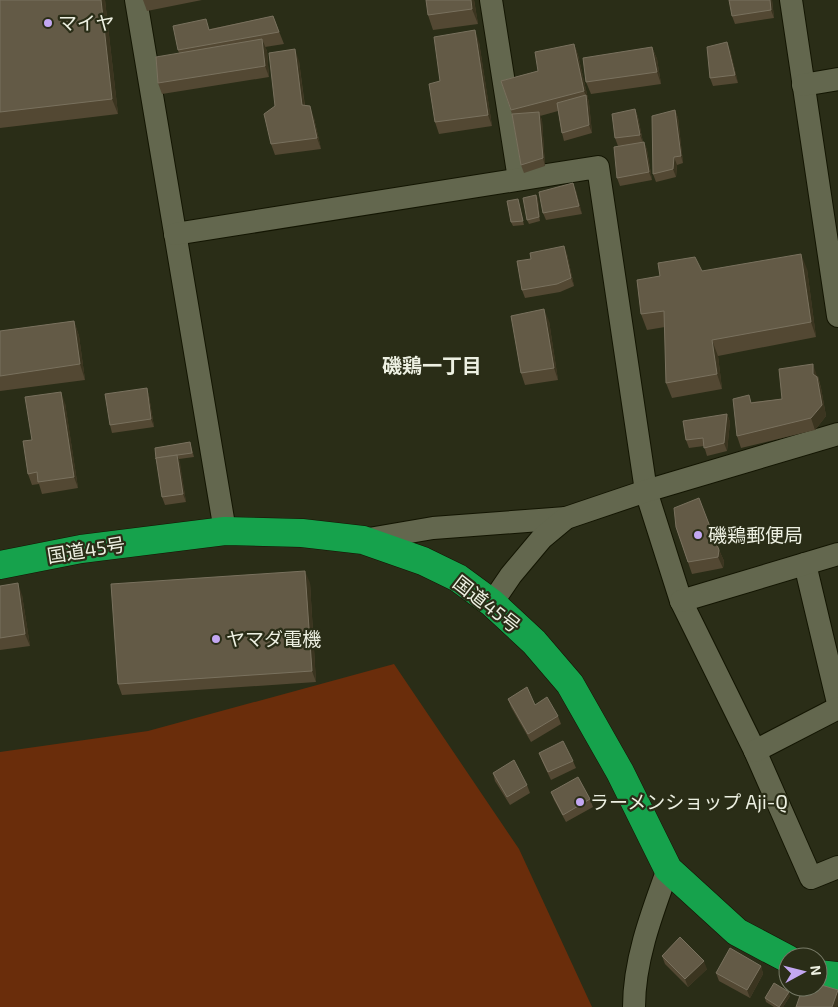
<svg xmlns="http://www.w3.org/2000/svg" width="838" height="1007" font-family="'Exo 2','Noto Sans JP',sans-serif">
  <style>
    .green { fill: #6a2d0b }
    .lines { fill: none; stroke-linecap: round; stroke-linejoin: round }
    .minor-casing { stroke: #131502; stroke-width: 24 }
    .highway-casing { stroke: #131502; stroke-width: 29 }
    .minor { stroke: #63674e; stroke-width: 22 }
    .highway { stroke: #16a24c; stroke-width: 28 }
    .wall { fill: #534833 }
    .shaded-wall { fill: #3b3520 }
    .building { fill: #635a46; stroke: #79715e }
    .poi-dot { fill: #c3a7f2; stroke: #2a2d17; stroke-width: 2 }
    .labels { text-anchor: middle; stroke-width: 4.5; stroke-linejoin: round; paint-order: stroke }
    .poi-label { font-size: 19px; fill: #edf0e2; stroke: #2a2d17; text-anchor: start }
    .street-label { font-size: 19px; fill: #edf0e2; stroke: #2a2d17 }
    .neighbourhood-label { font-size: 20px; font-weight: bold; fill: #edf0e2; stroke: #2a2d17 }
  </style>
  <rect width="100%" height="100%" fill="#2a2d17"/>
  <path class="green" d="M394 664 519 849 592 1007H0V752L148 731Z"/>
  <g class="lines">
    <g class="minor-casing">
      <g id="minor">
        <path d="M136 0 225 531"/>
        <path d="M491 0 519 179"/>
        <path d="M791 0 838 316"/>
        <path d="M803 85 838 79"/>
        <path d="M175 234 598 167 646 491 681 601 755 751 811 878 838 867"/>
        <path d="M363 540 433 528 566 518"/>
        <path d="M805 564 838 703"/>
        <path d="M681 601 838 554"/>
        <path d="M492 603 511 575 542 538 566 518 646 491 838 434"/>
        <path d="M755 751 838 708"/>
        <path d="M634 1007C634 960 652 913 668 869"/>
      </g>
    </g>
    <g class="highway-casing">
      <g id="highway">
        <path d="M0 565 81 549 225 531 302 533 363 540 423 561 458 578 492 603 534 642 570 684 620 772 668 869 737 932 788 959"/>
        <path d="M818 974 838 976"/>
      </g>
    </g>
    <use href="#minor" class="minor"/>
    <use href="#highway" class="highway"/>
  </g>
  <g class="wall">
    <path d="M0 0H105L118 114 0 128Z"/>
    <path d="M143 0H202L147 11Z"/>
    <path d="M474 0 478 24 433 30 428 15Z"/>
    <path d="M772 0 774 18 735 24 732 16Z"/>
    <path d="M273 16 284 44 265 47 267 51 269 77 162 94 158 83 179 53 178 50 210 29Z"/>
    <path d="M479 42 492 126 439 134 435 122 440 81Z"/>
    <path d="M574 44 578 55 589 103 592 133 564 141 562 133 558 111 540 116 542 120 545 166 524 173 521 165 512 114 501 81 538 71Z"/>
    <path d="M652 47 657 59 661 84 591 94 586 82Z"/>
    <path d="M730 50 738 83 713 86 710 78Z"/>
    <path d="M299 61 305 106 314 118 321 149 275 155 271 144 275 106Z"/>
    <path d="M635 109 638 117 643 142H644L647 150 652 180 620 186 617 178 628 145 618 146 615 138Z"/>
    <path d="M675 110 678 118 683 163 677 165 676 177 656 182 653 174Z"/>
    <path d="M576 191 582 214 546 220 543 213Z"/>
    <path d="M536 195 538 199 540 221 529 224 527 220Z"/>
    <path d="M519 203 524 225 513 226 511 222Z"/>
    <path d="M567 254 574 286 560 292 525 298 522 290Z"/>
    <path d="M807 269 816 337 718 356 722 389 672 398 666 383 665 327 647 330 641 314 702 271Z"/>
    <path d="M74 321 79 336 85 380 0 391V331Z"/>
    <path d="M549 321 558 380 525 385 521 373Z"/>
    <path d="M818 376 821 388 826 416 815 430 741 448 737 436 752 402 782 399Z"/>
    <path d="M147 388 149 396 154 427 112 433 110 425Z"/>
    <path d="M65 403 78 488 42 494 39 484 32 485 28 474 32 440Z"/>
    <path d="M727 414 730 422 727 451 707 456 704 446 689 448 686 440Z"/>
    <path d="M190 442 194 457 179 459 186 502 165 505 162 497 155 448Z"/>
    <path d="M676 527 719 550 724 561 723 568 692 574Z"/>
    <path d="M310 583 316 682 122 695 118 684Z"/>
    <path d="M0 586 22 595 30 646 0 650Z"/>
    <path d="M508 699 535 705 558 716 561 724 531 742 511 707Z"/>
    <path d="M539 753 573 761 576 768 551 780 542 761Z"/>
    <path d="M493 773 527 785 530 793 510 805 495 781Z"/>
    <path d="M551 792 590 799 593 807 566 822 554 800Z"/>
    <path d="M662 956 707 969 688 987 665 964Z"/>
    <path d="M761 966 763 974 750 998 719 981 716 973Z"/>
    <path d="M790 996 783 1007H774L766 1002 765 998Z"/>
  </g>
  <g class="shaded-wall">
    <path d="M101 0H105L118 114 112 99Z"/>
    <path d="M471 0H474L478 24 472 9Z"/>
    <path d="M770 0H772L774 18 771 10Z"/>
    <path d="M475 30 479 42 492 126 488 115Z"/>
    <path d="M262 39 267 51 269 77 265 66Z"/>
    <path d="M727 42 730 50 738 83 735 75Z"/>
    <path d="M574 44 578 55 589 103 584 91Z"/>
    <path d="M652 47 657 59 661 84 657 72Z"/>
    <path d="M295 49 299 61 306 117 302 105Z"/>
    <path d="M586 95 589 103 592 133 589 125Z"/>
    <path d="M310 106 314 118 321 149 317 138Z"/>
    <path d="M635 109 638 117 643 143 640 135Z"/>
    <path d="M675 110 678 118 683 163 681 156Z"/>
    <path d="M539 112 542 120 545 166 543 158Z"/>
    <path d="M644 142 647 150 652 180 649 172Z"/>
    <path d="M674 157 677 165 676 177 673 169Z"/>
    <path d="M573 183 576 191 582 214 579 206Z"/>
    <path d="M536 195 538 199 540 221 539 217Z"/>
    <path d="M564 246 567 254 574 286 571 278Z"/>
    <path d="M801 254 807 269 816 337 811 322Z"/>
    <path d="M544 309 549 321 558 380 554 368Z"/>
    <path d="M74 321 79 336 85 380 80 364Z"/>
    <path d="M712 340 718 356 722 389 717 374Z"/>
    <path d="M813 364 821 388 826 416 815 430 811 418Z"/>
    <path d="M147 388 149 396 154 427 151 419Z"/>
    <path d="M61 392 65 403 78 488 74 477Z"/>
    <path d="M727 414 730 422 727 451 724 443Z"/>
    <path d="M177 455 180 462 186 502 183 494Z"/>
    <path d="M719 550 724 561 723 568 718 557Z"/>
    <path d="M305 571 310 583 316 682 312 671Z"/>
    <path d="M18 583 22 595 30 646 25 634Z"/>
    <path d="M704 961 707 969 688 987 685 979Z"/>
    <path d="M761 966 763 974 750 998 747 990Z"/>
    <path d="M838 990V1005L837 1007H832Z"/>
    <path d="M789 992 790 996 783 1007H779Z"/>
  </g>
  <g class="building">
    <path d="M0 0H101L112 99 0 112Z"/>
    <path d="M426 0H471L472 9 428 15Z"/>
    <path d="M729 0H770L771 10 732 16Z"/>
    <path d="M273 16 279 32 178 50 173 26 206 19 209 30Z"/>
    <path d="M475 30 488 115 435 122 429 84 440 81 434 37Z"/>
    <path d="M262 39 265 66 158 83 156 57Z"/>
    <path d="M727 42 735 75 710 78 707 47Z"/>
    <path d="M574 44 584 91 511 110 501 81 538 71 535 52Z"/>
    <path d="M652 47 657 72 586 82 583 58Z"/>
    <path d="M295 49 302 105 310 106 317 138 271 144 264 114 275 106 269 53Z"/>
    <path d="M586 95 589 125 562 133 557 103Z"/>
    <path d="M635 109 640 135 615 138 612 114Z"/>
    <path d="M675 110 681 156 674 157 673 169 653 174 652 116Z"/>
    <path d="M539 112 543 158 521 165 512 114Z"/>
    <path d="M644 142 649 172 617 178 614 147Z"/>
    <path d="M573 183 579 206 543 213 539 192Z"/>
    <path d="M536 195 539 217 527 220 523 198Z"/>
    <path d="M518 199 523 221 511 222 507 201Z"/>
    <path d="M564 246 571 278 557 284 522 290 517 261 531 259 530 253Z"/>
    <path d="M801 254 811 322 712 340 717 374 666 383 664 311 641 314 637 280 660 276 658 263 695 257 702 271Z"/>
    <path d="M544 309 554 368 521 373 511 316Z"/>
    <path d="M74 321 80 364 0 376V331Z"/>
    <path d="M813 364V374L817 377 822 405 811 418 737 436 733 399 749 395 751 403 782 399 779 369Z"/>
    <path d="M147 388 151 419 110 425 105 394Z"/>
    <path d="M61 392 74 477 38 482 37 472 28 474 23 441 32 440 25 397Z"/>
    <path d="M727 414 724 443 704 448 703 438 686 440 683 421Z"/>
    <path d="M190 442 192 453 156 458V459L155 448Z"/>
    <path d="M177 455 183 494 162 497 156 458Z"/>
    <path d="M699 498 719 550 718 557 688 562 676 527 674 508Z"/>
    <path d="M305 571 312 671 118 684 111 584Z"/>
    <path d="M18 583 25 634 0 638V586Z"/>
    <path d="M527 687 535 705 547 697 558 716 528 734 508 699Z"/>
    <path d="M563 741 573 761 548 772 539 753Z"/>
    <path d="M514 760 527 785 507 797 493 773Z"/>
    <path d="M578 777 590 799 563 815 551 792Z"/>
    <path d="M680 937 704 961 685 979 662 956Z"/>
    <path d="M730 948 761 966 747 990 716 973Z"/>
    <path d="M774 983 789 992 779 1007 765 998Z"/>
    <path d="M818 984 838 990 832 1007H796L803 987H818Z"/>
  </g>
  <g class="poi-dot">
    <circle cx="48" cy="23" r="5"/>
    <circle cx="698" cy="535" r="5"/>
    <circle cx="216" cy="639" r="5"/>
    <circle cx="580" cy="802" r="5"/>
  </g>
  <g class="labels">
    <g class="poi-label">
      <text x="58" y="30">マイヤ</text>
      <text x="708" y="542">磯鶏郵便局</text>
      <text x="226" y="646">ヤマダ電機</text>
      <text x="590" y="809">ラーメンショップ Aji-Q</text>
    </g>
    <g class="street-label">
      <text transform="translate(86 550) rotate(-9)" y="7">国道45号</text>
      <text transform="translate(487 604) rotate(38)" y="7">国道45号</text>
    </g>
    <g class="neighbourhood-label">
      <text x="432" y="373">磯鶏一丁目</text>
    </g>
  </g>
  <g transform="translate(803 972) rotate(83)"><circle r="24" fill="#2a2d17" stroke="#787b68"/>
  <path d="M0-4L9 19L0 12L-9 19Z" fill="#c3a7f2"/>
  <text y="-8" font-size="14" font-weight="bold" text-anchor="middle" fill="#edf0e2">N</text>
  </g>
</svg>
